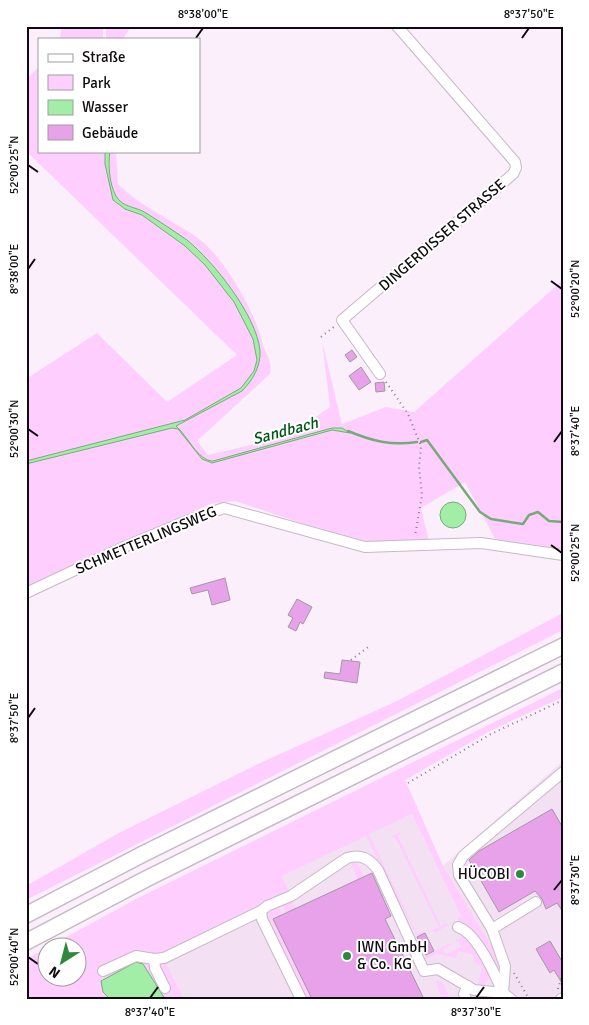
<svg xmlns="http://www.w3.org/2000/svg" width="589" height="1025" font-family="Signika,sans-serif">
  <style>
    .built { fill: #f3e1f3 }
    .green { fill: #fecffe }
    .water { fill: #a3eea7; stroke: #77aa79 }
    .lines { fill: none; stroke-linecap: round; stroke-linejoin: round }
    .stream { stroke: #77aa79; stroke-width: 2.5 }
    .building { fill: #e7a2e9; stroke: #a397a3 }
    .minor-casing { stroke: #c5b9c5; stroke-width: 12 }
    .highway-casing { stroke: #c5b9c5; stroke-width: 18 }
    .path { stroke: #847c84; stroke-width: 2; stroke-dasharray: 1 4; stroke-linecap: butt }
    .minor { stroke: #fff; stroke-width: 10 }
    .highway { stroke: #fff; stroke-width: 15 }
    .ticks { fill: none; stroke: #0f0b0f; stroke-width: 2 }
    .poi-dot { fill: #2d893b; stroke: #fff; stroke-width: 2 }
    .labels { text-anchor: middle; stroke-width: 4; stroke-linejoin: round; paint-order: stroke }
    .street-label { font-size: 15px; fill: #0f0b0f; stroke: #fff }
    .poi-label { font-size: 15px; fill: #0f0b0f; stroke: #fff; text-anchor: end }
    .water-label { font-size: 16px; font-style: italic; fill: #005616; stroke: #fff }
    .neatline { fill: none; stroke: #0f0b0f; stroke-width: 2 }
    .ticks-label { font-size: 12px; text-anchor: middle; fill: #0f0b0f }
  </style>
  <rect width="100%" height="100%" fill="#fbeffb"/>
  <path class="built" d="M563 761V999H184L162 954 405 780 443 866Z"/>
  <g class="green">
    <path d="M62 26H103V39H60Z"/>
    <path d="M106 26H131L123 39H106Z"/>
    <path d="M39 67V151H105V164L113 200 125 209 142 215 185 246 205 265 234 302 253 339 257 360 254 371 241 388 185 420 26 461V379L97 333 167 402 237 355 26 151V79Z"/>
    <path d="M110 151H116L118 184C141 207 171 219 198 238 224 257 254 310 262 341 265 354 273 360 270 374L197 441 208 455 289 436 330 407 322 341 342 424 386 407 414 412 563 280V549L495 539 465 482 421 508 429 541 370 542 304 524 235 501 210 504 26 590V464L172 428 178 429 207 462 212 463 332 430 350 432 332 428 213 462 203 457 176 426 242 391C253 380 261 366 260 350 256 317 213 260 187 240 174 231 159 221 146 213 135 206 123 208 116 196 109 183 109 165 110 151Z"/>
    <path d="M563 613V630L26 900V886L117 834 260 763 397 701Z"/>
    <path d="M563 688V697L490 731 405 780 443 866 495 952 502 968 497 972 489 953 485 952 470 928 457 919 461 916 412 814 369 834 417 934 424 931 421 944 366 836 282 876 290 894 256 915 164 958 184 999H26V959L47 948 48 978H78V948L48 947 136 899Z"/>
    <path d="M402 831 398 836 441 926 447 923 448 925 435 933 432 930 439 927 395 837 388 839Z"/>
    <path d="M351 863 358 864 365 877 358 880Z"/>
    <path d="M292 899 296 908 286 913 281 903Z"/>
    <path d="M278 905 283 915 312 999H304L267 923V912Z"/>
    <path d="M459 932H462L492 975 483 986 478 984 482 967 473 962 474 955 458 951 456 958 438 954 426 959 425 957 450 943 451 945 443 949 446 954 461 947 458 941 455 940 462 937Z"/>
    <path d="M435 980 443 983 450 999H442Z"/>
  </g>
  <g class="water">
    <path d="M105 151H110C108 165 109 183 116 196 123 208 135 206 146 213 159 221 174 231 187 240 214 262 256 315 260 350 261 366 253 380 242 391L176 426C187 435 198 461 213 461L332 428H342L350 433 332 430 212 463 202 459 178 429 172 428 26 464V461L185 420 241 388 254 371 257 360 253 339 234 302 205 265 185 246 142 215 125 209 113 200 105 164Z"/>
    <circle cx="453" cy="515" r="13"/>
    <path d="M136 962 143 964 165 999H110L103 992 101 981Z"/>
  </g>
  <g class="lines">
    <g class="stream">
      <path d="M348 431C372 441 391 446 417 442"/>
      <path d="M421 442 427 440 480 512 491 519 523 524 529 515 538 512 549 521 563 522"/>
    </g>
  </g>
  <g class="building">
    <path d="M352 350 357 357 350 362 345 355Z"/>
    <path d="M361 367 371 382 359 390 349 376Z"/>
    <path d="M384 382 385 391 376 392 375 383Z"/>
    <path d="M225 578 230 600 212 605 208 590 192 594 190 588Z"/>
    <path d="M297 599 312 607 303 624 300 622 296 631 288 627 293 618 288 615Z"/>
    <path d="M342 660 360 662 357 683 324 678 325 672 340 674Z"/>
    <path d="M552 809 563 828V912L557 903 546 909 542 899 535 891 499 912 469 860 479 851Z"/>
    <path d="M372 873 391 916 385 919 424 999H312L273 919Z"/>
    <path d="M425 933 434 951 426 955 417 937Z"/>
    <path d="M550 941 563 963V985L554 970 550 973 536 949Z"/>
  </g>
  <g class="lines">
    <g class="minor-casing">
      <g id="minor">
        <path d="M380 374 342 320 513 174 516 168 515 162 397 26"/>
        <path d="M26 593 124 547 186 521 224 508 365 547 481 543 563 555"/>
        <path d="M492 929 536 902"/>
        <path d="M154 959 155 968 165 988"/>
        <path d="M103 971 136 956 154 959 164 958 261 911"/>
        <path d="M301 999 262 919 261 911 267 906 291 896 347 858C361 854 369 858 378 870L424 971 438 969 474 990 503 993C495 974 477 933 458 927"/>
        <path d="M466 999 464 994 468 986"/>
        <path d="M511 999 503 993 505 966 492 929 459 875 458 865 463 856 563 772"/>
        <path d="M561 999 563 998"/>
      </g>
    </g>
    <g class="highway-casing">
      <g id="highway">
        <path d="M26 915 143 854 563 646"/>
        <path d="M26 942 146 879 563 672"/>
      </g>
    </g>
    <g class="path">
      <path d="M321 337 335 326"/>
      <path d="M386 382 408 414 421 446 419 467 422 495 415 536"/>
      <path d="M351 660 371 645"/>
      <path d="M408 783 491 734 563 700"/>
      <path d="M514 973 529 999"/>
      <path d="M558 989 562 976"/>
    </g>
    <use href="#minor" class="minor"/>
    <use href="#highway" class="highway"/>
  </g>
  <path class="ticks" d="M196 38 203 28M522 38 529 28M28 165 38 172M28 269 35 259M551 281 562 289M28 429 38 436M554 442 562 431M551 545 562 553M28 718 35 708M554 890 562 880M28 957 38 964M150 998 158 987M476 998 484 987"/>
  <g class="poi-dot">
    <circle cx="520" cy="874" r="5"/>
    <circle cx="347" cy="956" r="5"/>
  </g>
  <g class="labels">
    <g class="street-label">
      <text transform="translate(442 235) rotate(-41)" y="5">DINGERDISSER STRASSE</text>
      <text transform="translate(146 540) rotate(-23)" y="5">SCHMETTERLINGSWEG</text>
    </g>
    <g class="poi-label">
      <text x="510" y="879">HÜCOBI</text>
      <text x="357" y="952" text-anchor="start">IWN GmbH<tspan x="357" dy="17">&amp; Co. KG</tspan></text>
    </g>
    <g class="water-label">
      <text transform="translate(285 430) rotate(-15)" y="6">Sandbach</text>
    </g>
  </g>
  <rect width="589" height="1025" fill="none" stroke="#ffffff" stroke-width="55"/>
  <rect x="38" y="38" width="162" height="115" fill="#ffffff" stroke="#9f9d9f"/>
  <rect x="48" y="54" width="25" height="8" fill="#ffffff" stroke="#9f9d9f"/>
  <text x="82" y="62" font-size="15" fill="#0f0b0f">Straße</text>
  <rect x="48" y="75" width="25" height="15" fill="#fecffe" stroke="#9f9d9f"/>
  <text x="82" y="88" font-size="15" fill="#0f0b0f">Park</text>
  <rect x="48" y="100" width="25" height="15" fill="#a3eea7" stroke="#9f9d9f"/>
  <text x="82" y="112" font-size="15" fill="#0f0b0f">Wasser</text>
  <rect x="48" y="125" width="25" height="15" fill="#e7a2e9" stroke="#9f9d9f"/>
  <text x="82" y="138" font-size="15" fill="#0f0b0f">Gebäude</text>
  <g transform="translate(62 962) rotate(216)"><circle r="24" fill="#ffffff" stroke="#9f9d9f"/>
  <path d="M0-4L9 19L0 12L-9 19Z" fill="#2d893b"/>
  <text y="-8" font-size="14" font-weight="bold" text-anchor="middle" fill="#0f0b0f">N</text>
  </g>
  <rect x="28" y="28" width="534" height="970" class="neatline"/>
  <g class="ticks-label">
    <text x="203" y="18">8°38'00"E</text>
    <text x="529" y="18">8°37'50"E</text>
    <text transform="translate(14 165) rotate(-90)" y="4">52°00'25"N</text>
    <text transform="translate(14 269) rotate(-90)" y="4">8°38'00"E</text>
    <text transform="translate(575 289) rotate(-90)" y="4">52°00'20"N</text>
    <text transform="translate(14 429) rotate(-90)" y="4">52°00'30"N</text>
    <text transform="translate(575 431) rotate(-90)" y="4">8°37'40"E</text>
    <text transform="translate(575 553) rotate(-90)" y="4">52°00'25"N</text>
    <text transform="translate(14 718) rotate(-90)" y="4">8°37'50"E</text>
    <text transform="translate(575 880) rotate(-90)" y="4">8°37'30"E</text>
    <text transform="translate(14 957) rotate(-90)" y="4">52°00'40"N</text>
    <text x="150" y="1016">8°37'40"E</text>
    <text x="476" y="1016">8°37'30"E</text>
  </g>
</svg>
